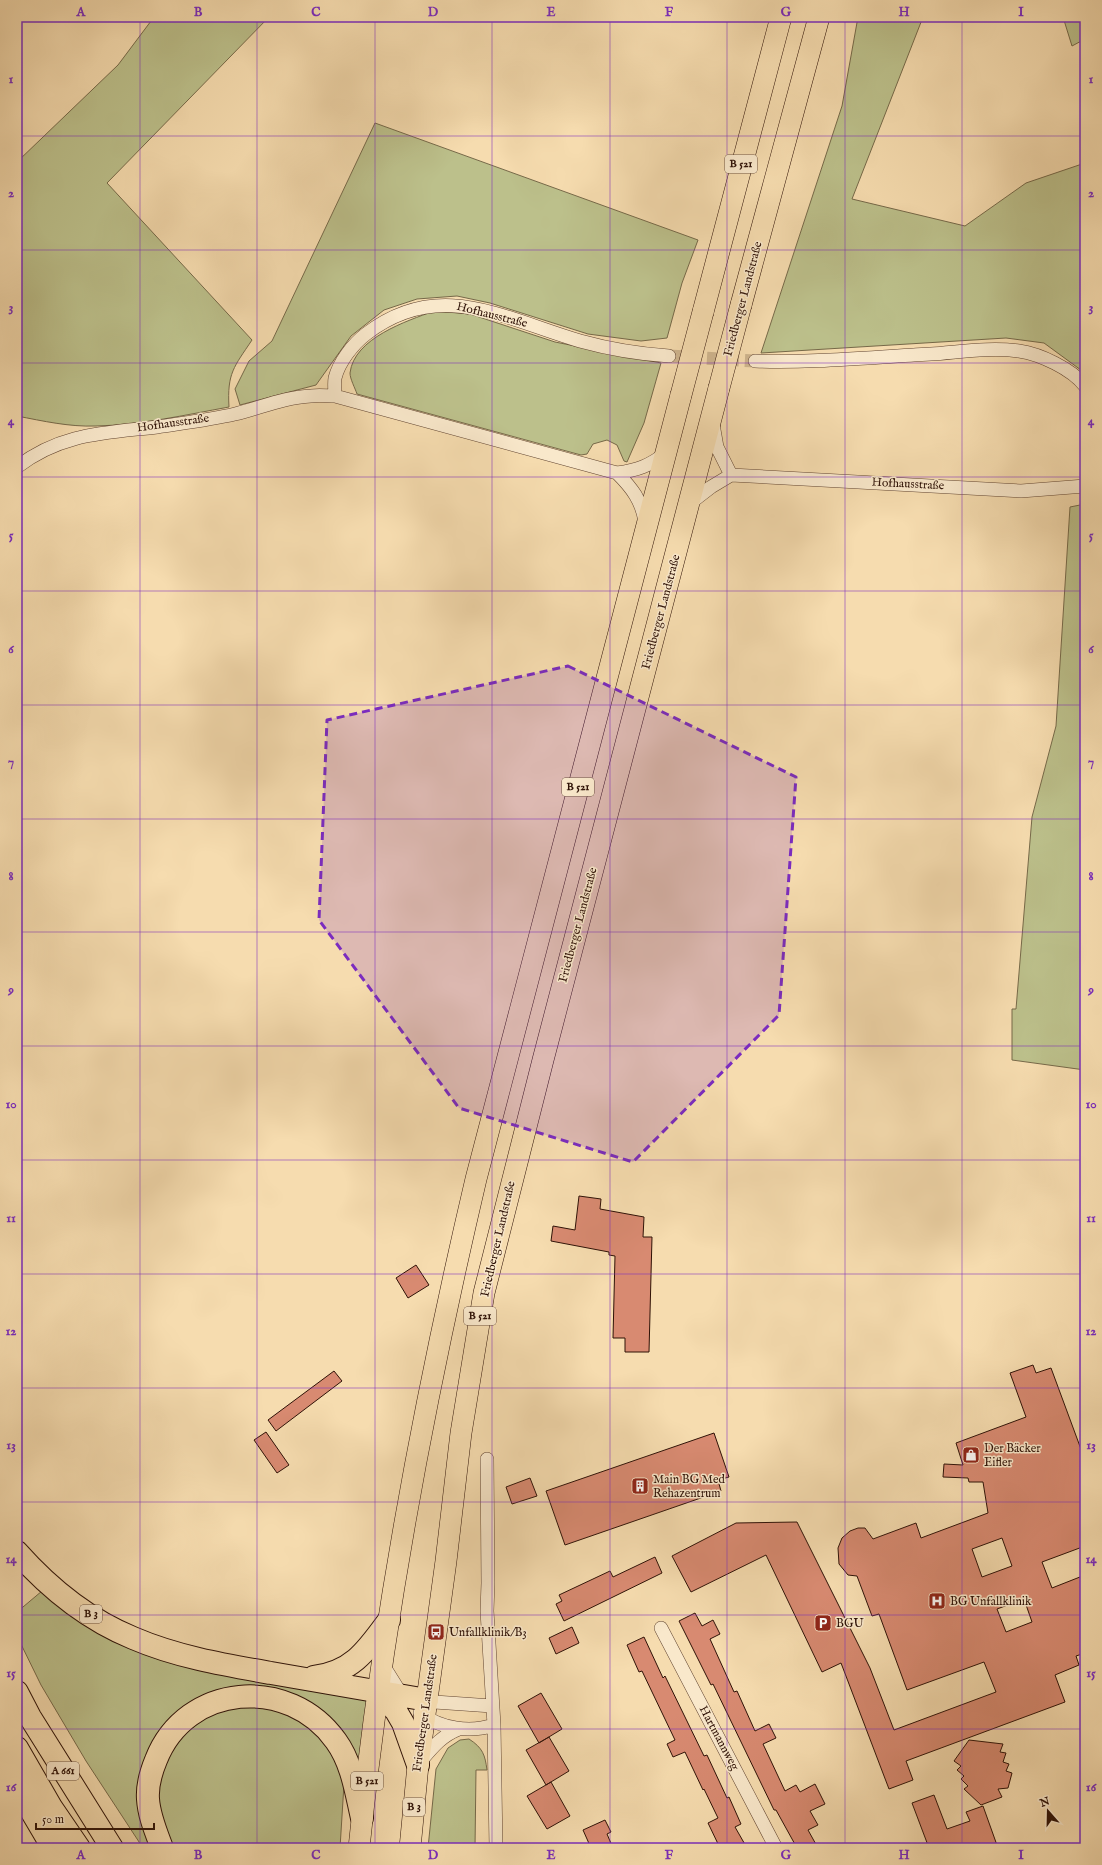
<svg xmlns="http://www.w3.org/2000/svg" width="1102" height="1865" font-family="'IM FELL English',serif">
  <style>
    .green { fill: #bcc08b; stroke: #766949 }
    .building { fill: #d88a71; stroke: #2f1207; fill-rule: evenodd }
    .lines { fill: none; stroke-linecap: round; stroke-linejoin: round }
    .street-tunnel { stroke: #ceb48d; stroke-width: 13; stroke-dasharray: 13 6; stroke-linecap: butt }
    .street-casing { stroke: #614431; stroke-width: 14 }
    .primary-casing { stroke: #2f1207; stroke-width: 22 }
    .highway-casing { stroke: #2f1207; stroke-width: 24 }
    .street { stroke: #f9e8cb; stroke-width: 13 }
    .primary { stroke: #f6dcaf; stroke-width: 21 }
    .highway { stroke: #f6dcaf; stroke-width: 22 }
    .primary-bridge-casing { stroke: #2f1207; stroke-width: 22; stroke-linecap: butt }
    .primary-bridge { stroke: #f6dcaf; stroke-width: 21 }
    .marked { fill: #7b2cbf; fill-opacity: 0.2; stroke: #7b2cbf; stroke-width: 3; stroke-dasharray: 8 5; stroke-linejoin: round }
    .grid { fill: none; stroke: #7b2cbf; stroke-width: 1; stroke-opacity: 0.55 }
    .labels { text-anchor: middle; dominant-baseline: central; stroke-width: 3; stroke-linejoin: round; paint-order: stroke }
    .shield { fill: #f9e8cb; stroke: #6c5242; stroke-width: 1 }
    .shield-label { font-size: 11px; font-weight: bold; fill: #2f1207 }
    .street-label { font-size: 12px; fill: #2f1207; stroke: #f9e8cb }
    .poi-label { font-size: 12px; fill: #2f1207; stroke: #f9e8cb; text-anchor: start }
    .neatline { fill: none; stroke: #7b2cbf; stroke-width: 1.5 }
    .grid-label { font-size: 13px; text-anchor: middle; font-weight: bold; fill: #7b2cbf }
  </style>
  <rect width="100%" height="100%" fill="#f6dcaf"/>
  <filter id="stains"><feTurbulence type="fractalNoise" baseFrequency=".005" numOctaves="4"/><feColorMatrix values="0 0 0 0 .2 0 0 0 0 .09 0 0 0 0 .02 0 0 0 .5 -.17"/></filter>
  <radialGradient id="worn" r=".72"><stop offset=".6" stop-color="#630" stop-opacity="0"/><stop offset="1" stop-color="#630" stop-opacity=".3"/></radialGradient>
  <path class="green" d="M 154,17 L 269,17 L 107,183 L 252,340 C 234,367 227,373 229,407 C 185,415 141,425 96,426 C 69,427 43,421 17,416 L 17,162 L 118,65 Z
    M 858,17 L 923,17 L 852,199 L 965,226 L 1026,183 L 1085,163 L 1085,373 L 1044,343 L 1006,338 L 761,353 L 842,106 Z
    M 1063,17 L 1085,17 L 1085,39 L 1072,46 Z
    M 375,123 L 698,240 L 682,283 L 667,338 L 641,341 L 588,334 L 490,303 L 457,296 L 417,299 L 384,310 L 351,336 L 316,385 L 240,405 L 235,389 L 249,361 L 272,341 Z
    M 434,311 L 470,314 L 555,342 L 661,363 L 644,423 L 627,462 L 624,461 L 617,445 L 607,440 L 593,444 L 587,454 L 581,455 L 357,394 C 355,388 350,379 350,373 C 354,338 407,321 434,311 Z
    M 1085,504 L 1085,1070 L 1012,1060 L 1012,1009 L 1016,1009 L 1032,817 L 1056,726 L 1070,507 Z
    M 42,1591 L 84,1622 L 367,1699 L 357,1782 L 345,1746 L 270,1690 L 159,1736 L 155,1848 L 143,1848 L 86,1761 L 41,1685 L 17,1636 L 17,1612 Z
    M 229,1704 L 280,1705 L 327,1739 L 344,1784 L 340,1848 L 169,1848 L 155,1802 L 159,1772 L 170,1745 L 195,1720 Z
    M 469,1739 C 483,1748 485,1755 487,1770 L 476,1770 L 475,1848 L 428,1848 L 436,1769 L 448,1748 L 460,1740 Z"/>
  <path class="building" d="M 579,1196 L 601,1199 L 600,1209 L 644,1217 L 643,1237 L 652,1237 L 649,1352 L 625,1352 L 625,1338 L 613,1338 L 615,1256 L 609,1255 L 609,1252 L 551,1241 L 553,1226 L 575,1230 Z
    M 416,1265 L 429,1285 L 408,1298 L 396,1278 Z
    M 1033,1365 L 1036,1373 L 1051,1368 L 1085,1460 L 1085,1546 L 1042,1562 L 1052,1588 L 1085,1575 L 1085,1653 L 1076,1656 L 1079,1665 L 1055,1675 L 1065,1702 L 906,1761 L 913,1780 L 889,1789 L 841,1663 L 822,1672 L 766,1555 L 691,1592 L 672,1556 L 736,1523 L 797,1522 L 870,1668 L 894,1730 L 996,1692 L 984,1662 L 907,1690 L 879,1614 L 872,1616 L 857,1576 L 848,1575 L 839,1564 L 838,1548 L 842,1538 L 850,1531 L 858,1528 L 865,1528 L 873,1539 L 916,1523 L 921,1538 L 988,1513 L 983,1482 L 969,1482 L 968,1478 L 943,1477 L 944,1464 L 963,1465 L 956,1443 L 1026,1417 L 1010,1373 ZM 1002,1538 L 1012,1566 L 982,1577 L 972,1549 ZM 1024,1599 L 1032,1622 L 1006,1632 L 997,1609 Z
    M 334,1371 L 342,1381 L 276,1431 L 268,1420 Z
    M 266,1432 L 289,1465 L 277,1473 L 254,1440 Z
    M 714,1433 L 729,1477 L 718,1480 L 721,1491 L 565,1545 L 546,1491 Z
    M 530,1478 L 537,1496 L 512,1504 L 506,1487 Z
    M 655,1557 L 662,1573 L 564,1621 L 556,1604 L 562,1601 L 559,1595 L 610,1571 L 613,1577 Z
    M 695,1613 L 702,1626 L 713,1620 L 720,1634 L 710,1639 L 734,1692 L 737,1691 L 755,1731 L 769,1724 L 776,1738 L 763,1744 L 785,1791 L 796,1785 L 800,1792 L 815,1784 L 825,1804 L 810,1811 L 818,1825 L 808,1830 L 818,1848 L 797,1848 L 776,1810 L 774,1810 L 713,1684 L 711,1685 L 679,1621 Z
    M 572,1627 L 579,1643 L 556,1654 L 549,1638 Z
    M 644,1637 L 663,1678 L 665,1676 L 704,1756 L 707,1755 L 727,1798 L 729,1797 L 741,1824 L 735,1827 L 747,1848 L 720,1848 L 708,1823 L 718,1818 L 704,1789 L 703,1790 L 685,1752 L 673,1757 L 667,1744 L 675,1740 L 642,1671 L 639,1672 L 627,1645 Z
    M 541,1693 L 562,1729 L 539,1743 L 518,1706 Z
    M 549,1737 L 569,1771 L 546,1785 L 526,1750 Z
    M 969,1740 L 1003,1744 L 1000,1752 L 1006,1753 L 1003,1762 L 1009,1764 L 1006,1771 L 1012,1773 L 1008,1788 L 998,1789 L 1002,1797 L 981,1805 L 964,1789 L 968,1786 L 961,1779 L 964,1776 L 957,1770 L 961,1766 L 954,1761 Z
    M 551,1782 L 570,1816 L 547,1829 L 527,1796 Z
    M 934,1795 L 947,1829 L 970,1821 L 966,1812 L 983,1806 L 998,1848 L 929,1848 L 912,1803 Z
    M 605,1820 L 611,1832 L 607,1834 L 613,1848 L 591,1848 L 583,1830 Z"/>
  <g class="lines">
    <path class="street-tunnel" d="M 669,356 L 755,361"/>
    <g class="street-casing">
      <path id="street" d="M 755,361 C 813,363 872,357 931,354 C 960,352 990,347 1019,351 C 1040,354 1072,369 1085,386
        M 335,396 C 335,391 334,384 335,378 C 339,362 353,344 366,334 C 439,278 502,318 580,341 C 609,349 639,354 669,356
        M 713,424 L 717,447 L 731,475
        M 17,467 C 61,433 105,433 157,427 C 183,423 209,420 235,414 C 260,408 285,397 311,396 C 319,395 327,396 335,396 L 617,473 C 638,470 649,466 666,453
        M 617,473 C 632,488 642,501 645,522
        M 689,504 L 711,487 L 731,475 L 1021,491 L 1085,486
        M 487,1459 L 488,1583 L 487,1611 L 494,1725 L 496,1848
        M 661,1628 L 776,1848
        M 383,1665 L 403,1697
        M 420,1701 L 492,1706
        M 420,1713 C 441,1729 470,1733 494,1725
        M 420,1762 C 432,1748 441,1736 459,1729"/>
    </g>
    <g class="primary-casing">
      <path id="primary" d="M 741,305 L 819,17
        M 703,312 L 781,17
        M 359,1848 C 382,1623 424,1400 476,1179 L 681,395
        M 410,1848 L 418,1765 L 446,1561 L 461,1433 L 484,1293 L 543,1060 L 719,388"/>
    </g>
    <g class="highway-casing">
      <path id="highway" d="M 17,1552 C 49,1588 89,1620 133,1638 C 177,1657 225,1665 271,1673 C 323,1682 375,1691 427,1700
        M 314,1677 C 353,1672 367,1650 389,1620
        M 17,1692 L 30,1717 L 112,1848
        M 378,1692 L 396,1711 L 403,1723 L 418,1765
        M 17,1748 L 51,1807 L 79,1848
        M 17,1787 L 53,1848
        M 162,1848 C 156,1832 149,1816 148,1799 C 147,1785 151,1772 156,1760 C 186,1683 289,1675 336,1741 C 352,1763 356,1792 362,1818"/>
    </g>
    <use href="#street" class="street"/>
    <use href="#primary" class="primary"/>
    <use href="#highway" class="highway"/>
    <g class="primary-bridge-casing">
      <path id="primary-bridge" d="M 719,388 L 741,305
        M 681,395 L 703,312"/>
    </g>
    <use href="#primary-bridge" class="primary-bridge"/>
  </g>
  <path class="marked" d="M 568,666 L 796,777 L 779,1015 L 633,1162 L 459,1108 L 319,920 L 327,720 Z"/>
  <path class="grid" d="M 140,17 L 140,1848M 257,17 L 257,1848M 375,17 L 375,1848M 492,17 L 492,1848M 610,17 L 610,1848M 727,17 L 727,1848M 845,17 L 845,1848M 962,17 L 962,1848M 17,136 L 1085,136M 17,250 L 1085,250M 17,363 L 1085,363M 17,477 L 1085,477M 17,591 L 1085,591M 17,705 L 1085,705M 17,819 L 1085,819M 17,932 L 1085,932M 17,1046 L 1085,1046M 17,1160 L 1085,1160M 17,1274 L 1085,1274M 17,1388 L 1085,1388M 17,1502 L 1085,1502M 17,1615 L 1085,1615M 17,1729 L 1085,1729"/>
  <defs>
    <g id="shop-square" transform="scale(0.9)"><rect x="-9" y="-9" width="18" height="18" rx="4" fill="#8f2418" stroke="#f9e8cb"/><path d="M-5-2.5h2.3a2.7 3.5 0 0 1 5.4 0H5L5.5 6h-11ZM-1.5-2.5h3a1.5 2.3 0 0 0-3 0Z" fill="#fff"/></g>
    <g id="building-square" transform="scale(0.9)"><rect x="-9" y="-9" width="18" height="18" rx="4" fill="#8f2418" stroke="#f9e8cb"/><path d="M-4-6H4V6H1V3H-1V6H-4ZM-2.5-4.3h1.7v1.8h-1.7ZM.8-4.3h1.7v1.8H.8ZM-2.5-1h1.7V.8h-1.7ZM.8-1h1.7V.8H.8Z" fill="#fff"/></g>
    <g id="hospital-square" transform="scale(0.9)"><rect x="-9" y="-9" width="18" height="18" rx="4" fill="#8f2418" stroke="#f9e8cb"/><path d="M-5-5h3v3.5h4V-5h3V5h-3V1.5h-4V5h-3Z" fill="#fff"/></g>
    <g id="parking-square" transform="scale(0.9)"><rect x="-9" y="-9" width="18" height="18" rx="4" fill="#8f2418" stroke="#f9e8cb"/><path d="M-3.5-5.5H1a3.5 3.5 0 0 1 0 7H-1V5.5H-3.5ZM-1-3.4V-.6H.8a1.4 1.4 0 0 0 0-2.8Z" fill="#fff"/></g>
    <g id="bus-square" transform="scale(0.9)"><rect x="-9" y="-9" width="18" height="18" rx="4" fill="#8f2418" stroke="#f9e8cb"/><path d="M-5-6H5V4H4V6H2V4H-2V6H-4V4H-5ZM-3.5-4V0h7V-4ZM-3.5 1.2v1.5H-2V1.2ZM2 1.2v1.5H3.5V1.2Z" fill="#fff"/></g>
  </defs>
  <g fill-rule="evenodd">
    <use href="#shop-square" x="971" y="1455"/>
    <use href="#building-square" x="640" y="1486"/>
    <use href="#hospital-square" x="937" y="1601"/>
    <use href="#parking-square" x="823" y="1623"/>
    <use href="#bus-square" x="436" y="1632"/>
  </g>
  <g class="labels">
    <g class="shield">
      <rect x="725" y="155" width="32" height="18" rx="3"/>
      <rect x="562" y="778" width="32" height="18" rx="3"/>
      <rect x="464" y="1307" width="32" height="18" rx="3"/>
      <rect x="80" y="1605" width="22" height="18" rx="3"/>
      <rect x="47" y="1762" width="32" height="18" rx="3"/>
      <rect x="351" y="1772" width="32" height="18" rx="3"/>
      <rect x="403" y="1798" width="22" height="18" rx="3"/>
    </g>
    <g class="shield-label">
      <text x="741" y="164">B 521</text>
      <text x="578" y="787">B 521</text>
      <text x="480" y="1316">B 521</text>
      <text x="91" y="1614">B 3</text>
      <text x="63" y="1771">A 661</text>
      <text x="367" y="1781">B 521</text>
      <text x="414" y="1807">B 3</text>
    </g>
    <g class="street-label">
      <text transform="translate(743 299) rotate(-75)">Friedberger Landstraße</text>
      <text transform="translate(492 315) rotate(14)">Hofhausstraße</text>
      <text transform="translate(173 423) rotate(-8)">Hofhausstraße</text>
      <text transform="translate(908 484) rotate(3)">Hofhausstraße</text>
      <text transform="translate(661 612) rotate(-75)">Friedberger Landstraße</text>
      <text transform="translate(578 925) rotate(-75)">Friedberger Landstraße</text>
      <text transform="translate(498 1239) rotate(-77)">Friedberger Landstraße</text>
      <text transform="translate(425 1713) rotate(-82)">Friedberger Landstraße</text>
      <text transform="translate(719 1738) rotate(62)">Hartmannweg</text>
    </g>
    <g class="poi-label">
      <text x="984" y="1448">Der Bäcker<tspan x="984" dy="14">Eifler</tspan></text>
      <text x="653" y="1479">Main BG Med<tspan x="653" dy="14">Rehazentrum</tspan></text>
      <text x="950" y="1601">BG Unfallklinik</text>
      <text x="836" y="1623">BGU</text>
      <text x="449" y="1632">Unfallklinik/B3</text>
    </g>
  </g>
  <rect width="1102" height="1865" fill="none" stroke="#f6dcaf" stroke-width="44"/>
  <g transform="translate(1048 1811) rotate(340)" stroke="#f9e8cb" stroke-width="3" paint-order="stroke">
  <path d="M0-3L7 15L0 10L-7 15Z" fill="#2f1207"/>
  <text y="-6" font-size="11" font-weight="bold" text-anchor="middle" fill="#2f1207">N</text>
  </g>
  <path d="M36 1823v6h118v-6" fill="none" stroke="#2f1207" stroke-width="2"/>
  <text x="42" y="1823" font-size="12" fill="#2f1207" stroke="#f9e8cb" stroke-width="3" paint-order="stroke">50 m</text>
  <rect x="22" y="22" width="1058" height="1821" class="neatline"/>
  <g class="grid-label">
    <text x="81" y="16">A</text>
    <text x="198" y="16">B</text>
    <text x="316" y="16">C</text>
    <text x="433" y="16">D</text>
    <text x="551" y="16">E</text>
    <text x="669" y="16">F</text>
    <text x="786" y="16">G</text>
    <text x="904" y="16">H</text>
    <text x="1021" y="16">I</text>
    <text x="11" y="83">1</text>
    <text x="1091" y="83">1</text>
    <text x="11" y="197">2</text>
    <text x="1091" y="197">2</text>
    <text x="11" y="311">3</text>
    <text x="1091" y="311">3</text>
    <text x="11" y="425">4</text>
    <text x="1091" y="425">4</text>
    <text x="11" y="539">5</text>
    <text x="1091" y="539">5</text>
    <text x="11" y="653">6</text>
    <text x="1091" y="653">6</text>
    <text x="11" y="766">7</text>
    <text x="1091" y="766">7</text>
    <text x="11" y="880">8</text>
    <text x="1091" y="880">8</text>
    <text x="11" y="994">9</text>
    <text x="1091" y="994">9</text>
    <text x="11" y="1108">10</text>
    <text x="1091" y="1108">10</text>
    <text x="11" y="1222">11</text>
    <text x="1091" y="1222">11</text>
    <text x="11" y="1335">12</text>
    <text x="1091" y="1335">12</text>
    <text x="11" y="1449">13</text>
    <text x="1091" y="1449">13</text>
    <text x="11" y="1563">14</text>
    <text x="1091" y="1563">14</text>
    <text x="11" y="1677">15</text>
    <text x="1091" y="1677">15</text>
    <text x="11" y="1791">16</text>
    <text x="1091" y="1791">16</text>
    <text x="81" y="1859">A</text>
    <text x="198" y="1859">B</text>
    <text x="316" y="1859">C</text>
    <text x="433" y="1859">D</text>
    <text x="551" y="1859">E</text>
    <text x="669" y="1859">F</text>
    <text x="786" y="1859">G</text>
    <text x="904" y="1859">H</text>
    <text x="1021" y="1859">I</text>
  </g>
  <rect width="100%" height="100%" filter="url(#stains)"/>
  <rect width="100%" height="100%" fill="url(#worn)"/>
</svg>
